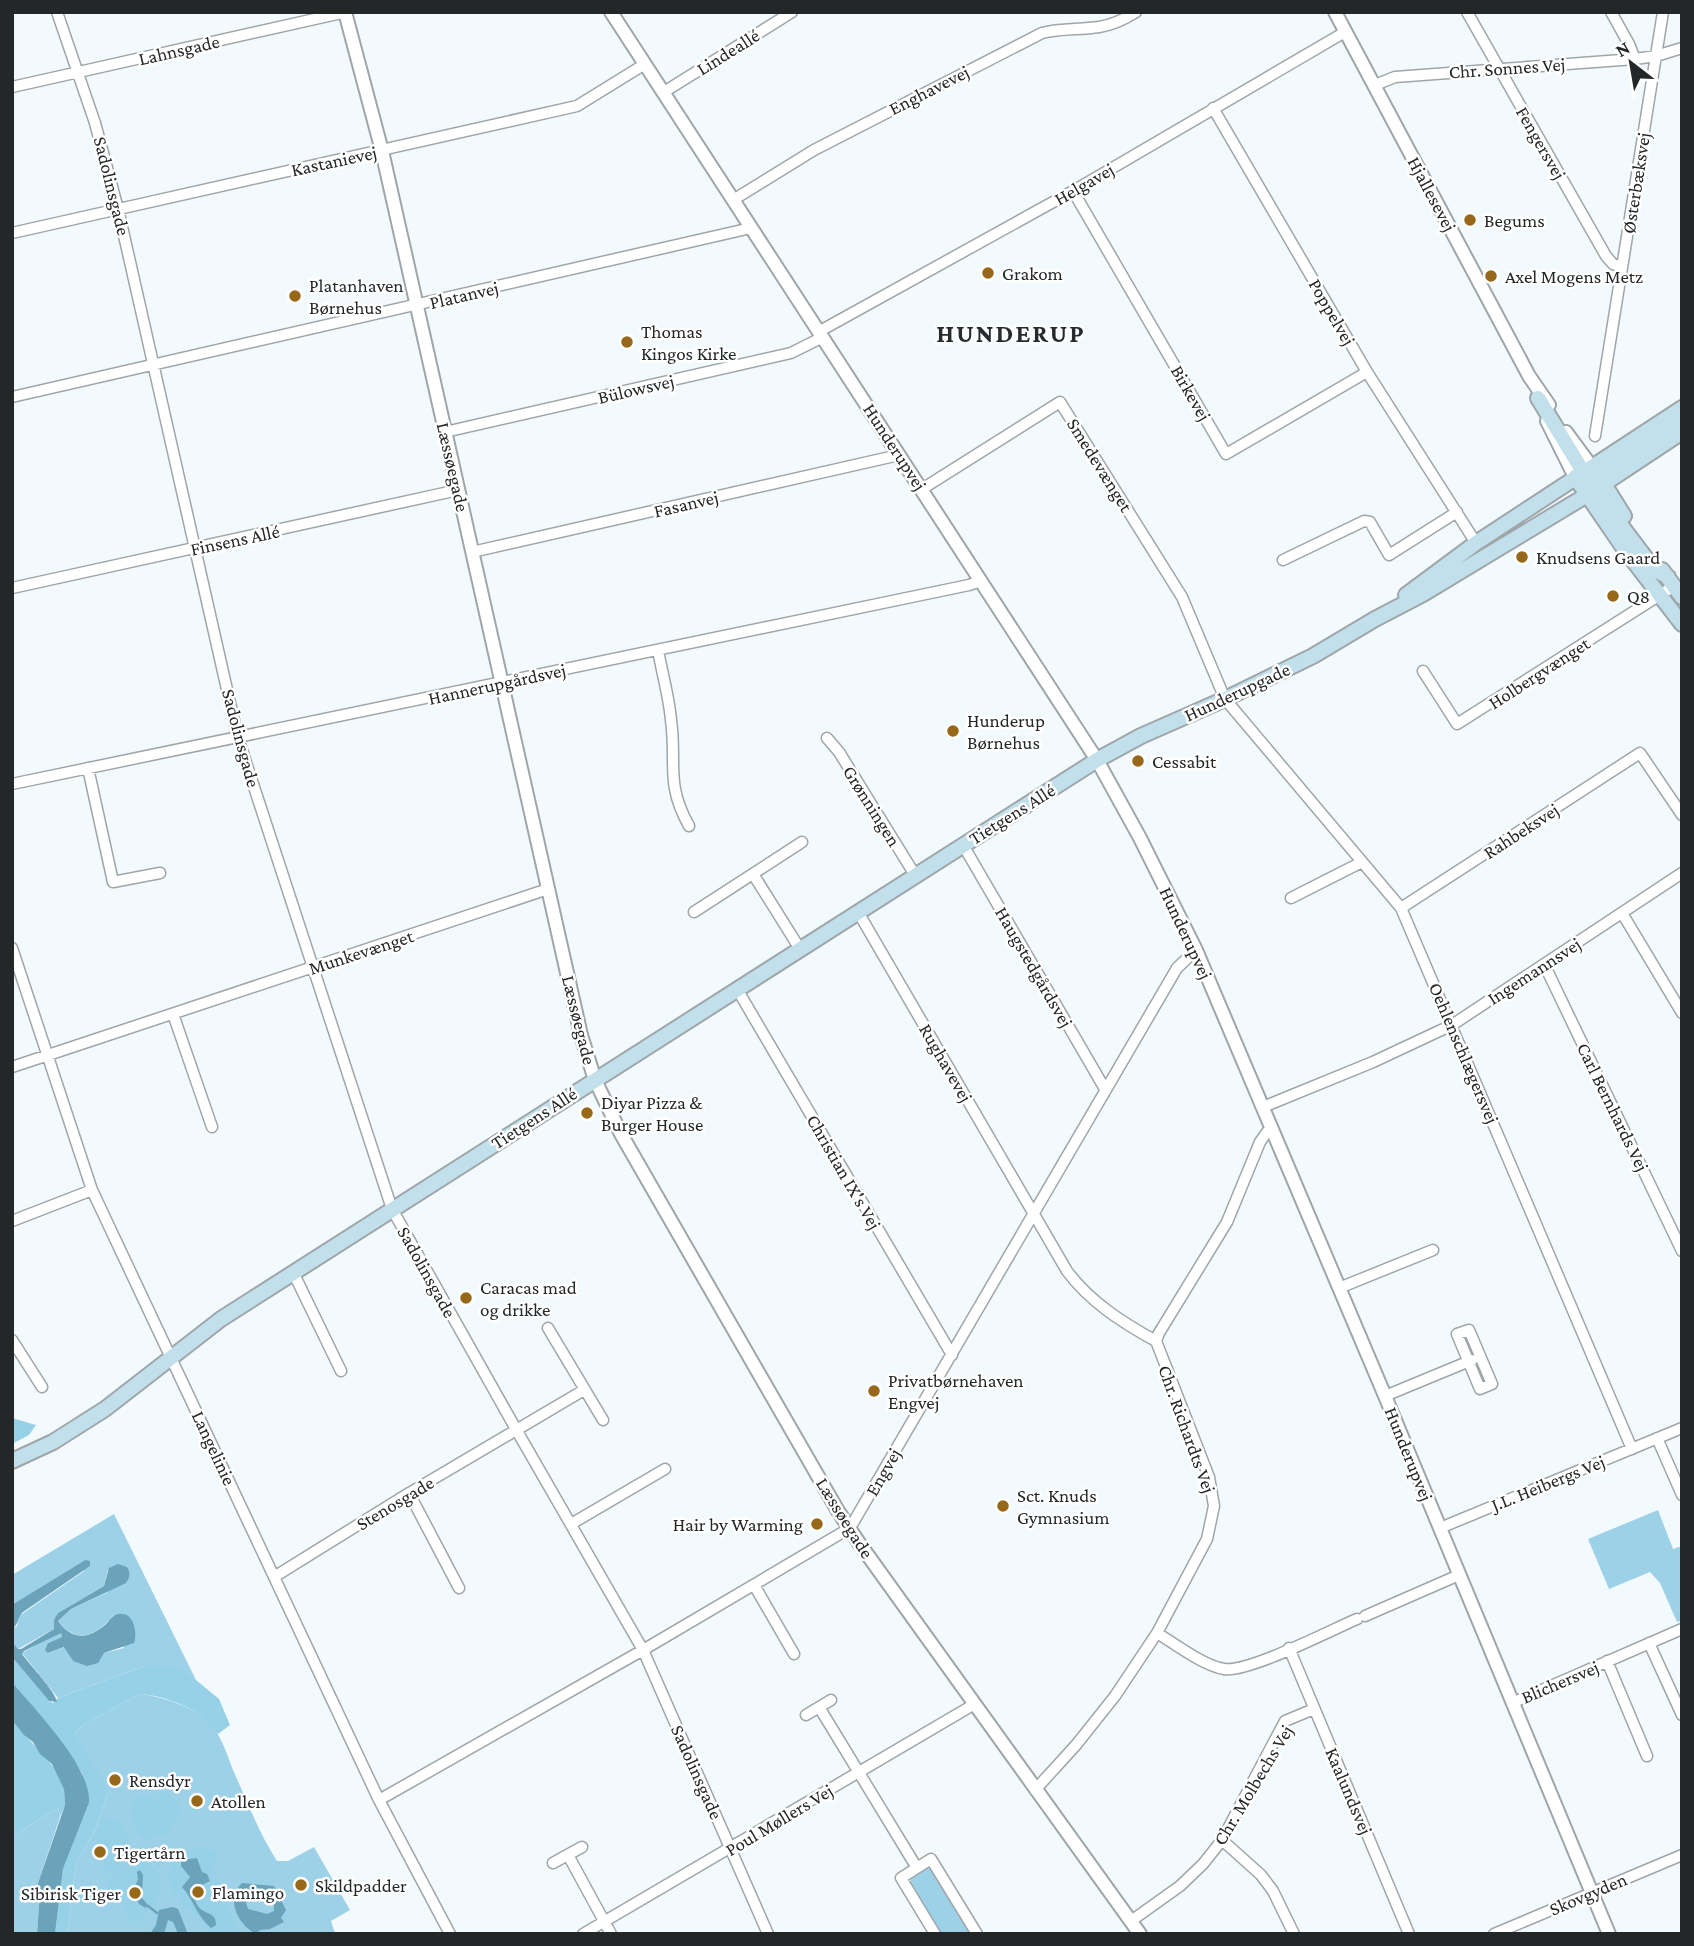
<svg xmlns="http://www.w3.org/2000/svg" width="1694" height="1946" font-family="'Crimson Pro',serif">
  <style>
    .green { fill: #9cd1e7 }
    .forest { fill: #97d1e8 }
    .water { fill: #6ba3ba; fill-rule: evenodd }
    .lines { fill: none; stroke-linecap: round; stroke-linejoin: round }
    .stream { stroke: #6ba3ba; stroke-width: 2.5 }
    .minor-casing { stroke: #9fa6a9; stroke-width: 13 }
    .tertiary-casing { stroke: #9fa6a9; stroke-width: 16 }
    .secondary-casing { stroke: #9fa6a9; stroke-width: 18 }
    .minor { stroke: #fff; stroke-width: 10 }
    .tertiary { stroke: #fff; stroke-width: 12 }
    .secondary { stroke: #c2e0eb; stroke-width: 14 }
    .poi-dot { fill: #976819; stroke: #fff; stroke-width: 2.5 }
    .labels { text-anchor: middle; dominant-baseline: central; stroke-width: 5; stroke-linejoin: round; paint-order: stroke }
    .street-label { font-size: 19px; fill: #242728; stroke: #fff }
    .poi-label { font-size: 19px; fill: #242728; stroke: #fff; text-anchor: start }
    .district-label { font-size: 26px; font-weight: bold; letter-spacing: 2px; fill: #262c2e; stroke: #fff }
  </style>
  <rect width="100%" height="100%" fill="#f3fafe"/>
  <path class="green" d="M 1658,1510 L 1673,1549 L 1682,1546 L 1682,1621 L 1677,1622 L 1660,1583 L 1650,1572 L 1609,1589 L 1588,1539 Z
    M 114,1514 L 196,1680 L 178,1666 L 145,1666 L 58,1698 L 22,1653 L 58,1633 L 61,1633 L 62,1637 L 48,1643 L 48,1653 L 65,1647 L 73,1661 L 124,1648 L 114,1615 C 96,1635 78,1646 58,1621 L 71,1609 L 106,1593 L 130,1573 L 108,1570 L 104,1586 L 58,1613 L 54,1629 L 18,1649 L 12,1642 L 12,1629 L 17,1626 L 19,1616 L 84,1571 L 85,1560 L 13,1605 L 12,1575 Z
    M 140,1694 C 157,1695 192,1707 205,1718 C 220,1731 226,1752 233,1770 C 247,1801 259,1833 277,1861 L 288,1861 L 314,1847 L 350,1910 L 331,1921 L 335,1934 L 67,1934 L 76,1863 L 95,1830 L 107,1795 L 75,1733 L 84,1724 Z
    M 58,1808 L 60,1817 L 37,1886 L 40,1892 L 37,1934 L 12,1934 L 12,1836 Z
    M 928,1868 L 932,1870 L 972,1934 L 941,1934 L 910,1883 L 911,1877 Z"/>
  <path class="forest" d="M 12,1418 L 36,1425 L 29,1435 L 12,1444 Z
    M 12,1657 L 49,1701 L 53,1703 L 58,1698 L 145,1666 L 179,1666 L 219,1699 L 230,1725 L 218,1734 C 213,1729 209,1722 203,1717 C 188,1705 159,1695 140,1694 L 84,1724 L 75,1733 L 103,1781 L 107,1795 L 95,1830 L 76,1863 L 67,1934 L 55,1934 L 63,1869 L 89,1803 L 82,1773 L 47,1724 L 12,1682 Z
    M 12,1720 L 58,1772 L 64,1788 L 65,1805 L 60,1817 L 58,1808 L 12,1836 Z
    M 164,1791 L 177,1802 L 181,1813 L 165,1835 L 159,1833 L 147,1840 C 129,1829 124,1808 143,1795 L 154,1800 Z
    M 104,1818 L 120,1821 L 123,1832 L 130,1839 L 125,1851 L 134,1855 L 132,1863 L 115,1874 L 106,1874 C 100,1865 101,1860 106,1851 L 98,1846 L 95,1838 Z
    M 199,1846 L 217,1852 L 211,1876 L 218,1879 L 216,1886 L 222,1888 L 226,1906 L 238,1934 L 212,1934 L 210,1929 L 208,1930 L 203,1917 L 195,1915 C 191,1907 184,1906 179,1899 C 159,1873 170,1855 199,1846 Z
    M 150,1848 L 165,1856 L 159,1869 L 148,1855 L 147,1850 Z
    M 146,1858 L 149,1867 L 160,1873 L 159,1896 L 137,1924 L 132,1924 C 128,1906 121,1900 106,1890 L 107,1882 Z"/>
  <path class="water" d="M 85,1560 L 90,1561 L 90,1566 L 23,1612 C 17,1617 19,1625 12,1629 L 12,1605 Z
    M 118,1564 L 127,1567 C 131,1573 130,1577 126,1583 L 71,1609 L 58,1621 C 72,1640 88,1640 106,1624 C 110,1620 112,1615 119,1614 C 133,1611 138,1632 134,1643 L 104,1653 L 98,1663 L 87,1666 L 73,1661 L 64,1647 L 48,1653 L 45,1650 L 48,1643 L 62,1637 L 61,1633 L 24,1651 L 22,1654 C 30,1665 56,1692 57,1702 L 49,1701 L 12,1657 L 12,1642 L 18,1649 L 21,1649 L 54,1629 L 54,1620 L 58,1613 L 104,1586 L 109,1568 Z
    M 12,1682 C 35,1710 92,1767 89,1803 L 63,1869 L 55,1934 L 37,1934 L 40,1892 L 37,1886 L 65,1805 L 64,1789 L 52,1764 L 40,1754 L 33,1742 L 24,1735 L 12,1720 Z
    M 197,1858 L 202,1872 L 207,1874 L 210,1881 L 198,1887 L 193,1896 C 195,1901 198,1908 202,1910 C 210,1915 216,1914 216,1925 L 211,1928 C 198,1918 193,1899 182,1887 L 190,1877 L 181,1866 L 181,1860 Z
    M 140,1870 L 143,1875 L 142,1898 L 148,1905 L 146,1908 L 139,1904 L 132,1891 L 138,1880 L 137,1872 Z
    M 242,1883 L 274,1886 L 286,1910 L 281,1918 L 284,1922 L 270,1929 L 260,1930 L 256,1934 C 238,1925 225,1899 242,1883 ZM 267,1895 L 274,1905 L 274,1911 L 267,1914 L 248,1909 L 246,1903 L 248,1899 Z
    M 173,1907 L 178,1909 L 188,1934 L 178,1934 L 173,1922 L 168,1920 L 164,1934 L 150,1934 L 156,1925 L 159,1910 Z"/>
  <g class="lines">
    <path class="stream" d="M 148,1906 L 157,1913"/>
    <g class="minor-casing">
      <path id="minor" d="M 57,12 L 95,123 L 118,209 L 238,738 L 392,1209 L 517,1431 L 643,1650 L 768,1934
        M 1467,12 L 1606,256 L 1613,264 L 1622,267
        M 1611,12 L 1629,44 L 1635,59
        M 1375,85 L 1395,77 L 1635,59 L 1656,56 L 1682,48
        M 12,87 L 346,12
        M 664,92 L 792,12
        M 1213,108 L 1367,372 L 1476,543
        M 1073,191 L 1226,454 L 1367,372
        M 733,200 L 814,150 L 1042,33 C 1061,28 1080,30 1099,27 C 1112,25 1125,19 1136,12
        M 12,233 L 577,106 L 645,64
        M 820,331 L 1073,191 L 1345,32
        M 12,397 L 751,228
        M 445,432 L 791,353 L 823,337
        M 1595,436 L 1663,12
        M 922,489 L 1060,402 L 1182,597 L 1225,699 L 1401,908 L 1632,1449
        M 472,552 L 899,455
        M 1283,560 L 1364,521 L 1370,522 L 1389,555 L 1457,512
        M 12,588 L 458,490
        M 658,650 C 662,673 669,697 671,720 C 677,764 665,783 689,826
        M 1423,671 L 1457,724 L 1674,586
        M 827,738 L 839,752 L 915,875
        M 88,768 L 113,882 L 160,873
        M 12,784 L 969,585 L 981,581
        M 963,845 L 1105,1089
        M 753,874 L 800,949
        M 1291,898 L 1362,862
        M 1401,908 L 1640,753 L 1682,815
        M 694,912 L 802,842
        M 858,912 L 1067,1271 C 1090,1302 1123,1323 1156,1341
        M 1622,913 L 1682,1013
        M 12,948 L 92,1190 L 379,1800 L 450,1934
        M 1544,964 L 1682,1251
        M 737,989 L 952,1355
        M 173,1014 L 212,1127
        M 12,1067 L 548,889
        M 1263,1107 L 1373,1062 L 1452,1025 L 1682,873
        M 12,1221 L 92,1190
        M 293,1272 L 341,1371
        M 1339,1288 L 1433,1250
        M 548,1328 L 603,1420
        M 1469,1330 L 1492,1384 L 1480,1389 L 1457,1334 Z
        M 12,1340 L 42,1387
        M 1385,1396 L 1472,1360
        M 1657,1438 L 1682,1495
        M 409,1493 L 459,1588
        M 571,1524 L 665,1469
        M 1440,1528 L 1682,1428
        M 274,1577 L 406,1495 L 584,1390
        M 754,1585 L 794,1654
        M 1365,1616 L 1459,1575
        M 1157,1633 C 1175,1644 1204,1666 1224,1669 C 1248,1673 1331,1630 1357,1619
        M 1649,1643 L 1682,1715
        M 1289,1648 L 1409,1934
        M 1607,1661 L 1647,1756
        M 1512,1703 L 1682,1629
        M 819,1707 L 917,1868
        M 806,1715 L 831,1700
        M 1035,1790 L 1076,1745 L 1115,1696 L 1157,1633 L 1207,1539 L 1214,1506 L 1209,1477 L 1156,1341 L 1159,1333 L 1227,1222 L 1260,1142 L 1267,1132 L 1273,1130
        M 379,1800 L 643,1650 L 850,1528 L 1177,968 L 1196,950
        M 1222,1840 L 1261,1875 L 1273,1891 L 1294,1934
        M 568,1855 L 611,1934
        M 553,1863 L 582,1847
        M 1131,1921 L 1180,1886 L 1203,1864 L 1222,1840 L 1285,1721 L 1314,1709
        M 583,1934 L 973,1705
        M 935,1934 L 901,1878 L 931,1859 L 977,1934
        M 1494,1934 L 1682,1855"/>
    </g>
    <g class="tertiary-casing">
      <path id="tertiary" d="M 345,12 L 382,151 L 581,1035 L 595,1080 L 621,1134 L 838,1511 L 859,1543 L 1140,1934
        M 611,12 L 1097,760 L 1140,838 L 1196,950 L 1385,1396 L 1609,1934
        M 1335,12 L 1529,376 L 1549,405
        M 1547,421 L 1575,477
        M 1566,432 L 1597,474"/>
    </g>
    <g class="secondary-casing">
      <path id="secondary" d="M 1538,398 L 1587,478
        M 1575,477 L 1625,550 L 1682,624
        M 1604,484 L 1624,516
        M 1595,491 L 1654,569 L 1668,577
        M 1587,495 L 1588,486 L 1592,479 L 1682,419
        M 1662,570 L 1682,597
        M 1406,595 L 1476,543 L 1682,408
        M 12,1461 L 53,1442 L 105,1409 L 221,1319 L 1097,760 L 1141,736 L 1225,699 L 1313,656 L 1375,619 L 1423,594 L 1587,495 L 1682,432"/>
    </g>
    <use href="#minor" class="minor"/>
    <use href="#tertiary" class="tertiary"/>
    <use href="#secondary" class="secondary"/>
  </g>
  <g class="poi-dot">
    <circle cx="1470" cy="220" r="7"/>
    <circle cx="988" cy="273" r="7"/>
    <circle cx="1491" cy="276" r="7"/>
    <circle cx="295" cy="296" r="7"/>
    <circle cx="627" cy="342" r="7"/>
    <circle cx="1522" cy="557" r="7"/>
    <circle cx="1613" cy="596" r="7"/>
    <circle cx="953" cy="731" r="7"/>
    <circle cx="1138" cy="761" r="7"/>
    <circle cx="587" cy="1113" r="7"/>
    <circle cx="466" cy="1298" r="7"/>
    <circle cx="874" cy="1391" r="7"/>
    <circle cx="1003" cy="1506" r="7"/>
    <circle cx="817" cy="1524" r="7"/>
    <circle cx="115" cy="1780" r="7"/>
    <circle cx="197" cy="1801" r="7"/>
    <circle cx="100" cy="1852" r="7"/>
    <circle cx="301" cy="1885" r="7"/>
    <circle cx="198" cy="1892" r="7"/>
    <circle cx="135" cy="1893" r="7"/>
  </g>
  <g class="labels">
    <g class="street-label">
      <text transform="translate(179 50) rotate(-13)">Lahnsgade</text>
      <text transform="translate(728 52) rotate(-32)">Lindeallé</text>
      <text transform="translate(1507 68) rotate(-4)">Chr. Sonnes Vej</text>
      <text transform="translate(929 90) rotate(-27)">Enghavevej</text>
      <text transform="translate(1541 143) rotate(60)">Fengersvej</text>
      <text transform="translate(334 161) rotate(-12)">Kastanievej</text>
      <text transform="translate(1636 183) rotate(-81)">Østerbæksvej</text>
      <text transform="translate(1084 184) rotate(-30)">Helgavej</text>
      <text transform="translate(112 186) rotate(76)">Sadolinsgade</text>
      <text transform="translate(1432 194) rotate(62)">Hjallesevej</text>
      <text transform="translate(464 295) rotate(-13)">Platanvej</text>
      <text transform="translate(1332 312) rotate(60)">Poppelvej</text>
      <text transform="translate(636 389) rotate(-13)">Bülowsvej</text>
      <text transform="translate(1191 393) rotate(60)">Birkevej</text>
      <text transform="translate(895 447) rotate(57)">Hunderupvej</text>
      <text transform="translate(1100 465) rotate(58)">Smedevænget</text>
      <text transform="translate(453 467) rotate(77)">Læssøegade</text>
      <text transform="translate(686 504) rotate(-13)">Fasanvej</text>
      <text transform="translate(235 540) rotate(-12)">Finsens Allé</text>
      <text transform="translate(1539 673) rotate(-33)">Holbergvænget</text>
      <text transform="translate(497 684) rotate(-12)">Hannerupgårdsvej</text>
      <text transform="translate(1237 692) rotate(-25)">Hunderupgade</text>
      <text transform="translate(241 738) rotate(75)">Sadolinsgade</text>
      <text transform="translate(872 806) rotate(58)">Grønningen</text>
      <text transform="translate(1012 814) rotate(-32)">Tietgens Allé</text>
      <text transform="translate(1521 831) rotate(-33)">Rahbeksvej</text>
      <text transform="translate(1186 933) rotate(65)">Hunderupvej</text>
      <text transform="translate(361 952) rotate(-18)">Munkevænget</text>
      <text transform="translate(1034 967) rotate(60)">Haugstedgårdsvej</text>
      <text transform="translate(1534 971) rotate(-33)">Ingemannsvej</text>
      <text transform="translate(579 1020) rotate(76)">Læssøegade</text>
      <text transform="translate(1464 1053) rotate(67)">Oehlenschlægersvej</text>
      <text transform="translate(946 1063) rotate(60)">Rughavevej</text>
      <text transform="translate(1613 1107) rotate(64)">Carl Bernhards Vej</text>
      <text transform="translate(534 1118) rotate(-33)">Tietgens Allé</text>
      <text transform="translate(844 1172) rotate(60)">Christian IX's Vej</text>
      <text transform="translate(427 1272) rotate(61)">Sadolinsgade</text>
      <text transform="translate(1187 1429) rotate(70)">Chr. Richardts Vej</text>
      <text transform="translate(214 1448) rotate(65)">Langelinie</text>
      <text transform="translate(1409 1454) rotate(68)">Hunderupvej</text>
      <text transform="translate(883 1472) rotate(-60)">Engvej</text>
      <text transform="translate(1548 1483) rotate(-22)">J.L. Heibergs Vej</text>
      <text transform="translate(395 1503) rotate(-31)">Stenosgade</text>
      <text transform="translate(845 1518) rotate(58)">Læssøegade</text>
      <text transform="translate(1560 1682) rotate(-23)">Blichersvej</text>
      <text transform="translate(697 1772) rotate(66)">Sadolinsgade</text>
      <text transform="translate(1253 1785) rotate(-59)">Chr. Molbechs Vej</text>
      <text transform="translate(1349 1791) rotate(67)">Kaalundsvej</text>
      <text transform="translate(779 1820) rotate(-31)">Poul Møllers Vej</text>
      <text transform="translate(1588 1894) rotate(-23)">Skovgyden</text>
    </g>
    <g class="poi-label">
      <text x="1484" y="220">Begums</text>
      <text x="1002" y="273">Grakom</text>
      <text x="1505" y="276">Axel Mogens Metz</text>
      <text x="309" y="285">Platanhaven<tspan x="309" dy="22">Børnehus</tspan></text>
      <text x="641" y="331">Thomas<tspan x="641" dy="22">Kingos Kirke</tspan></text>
      <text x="1536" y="557">Knudsens Gaard</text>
      <text x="1627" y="596">Q8</text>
      <text x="967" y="720">Hunderup<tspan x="967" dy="22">Børnehus</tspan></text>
      <text x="1152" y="761">Cessabit</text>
      <text x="601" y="1102">Diyar Pizza &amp;<tspan x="601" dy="22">Burger House</tspan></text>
      <text x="480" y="1287">Caracas mad<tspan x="480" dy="22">og drikke</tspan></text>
      <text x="888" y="1380">Privatbørnehaven<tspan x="888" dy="22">Engvej</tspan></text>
      <text x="1017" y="1495">Sct. Knuds<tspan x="1017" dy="22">Gymnasium</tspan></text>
      <text x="803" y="1524" text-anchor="end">Hair by Warming</text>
      <text x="129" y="1780">Rensdyr</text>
      <text x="211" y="1801">Atollen</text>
      <text x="114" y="1852">Tigertårn</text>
      <text x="315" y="1885">Skildpadder</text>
      <text x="212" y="1892">Flamingo</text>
      <text x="121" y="1893" text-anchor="end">Sibirisk Tiger</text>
    </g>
    <g class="district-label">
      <text x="1011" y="333">HUNDERUP</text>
    </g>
  </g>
  <rect width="1694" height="1946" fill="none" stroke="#242728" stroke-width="28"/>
  <g transform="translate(1631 63) rotate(329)" stroke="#ffffff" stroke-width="5" paint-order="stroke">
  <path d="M0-5L12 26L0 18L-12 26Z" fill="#242728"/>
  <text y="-10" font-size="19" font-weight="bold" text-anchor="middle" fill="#242728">N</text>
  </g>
</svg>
